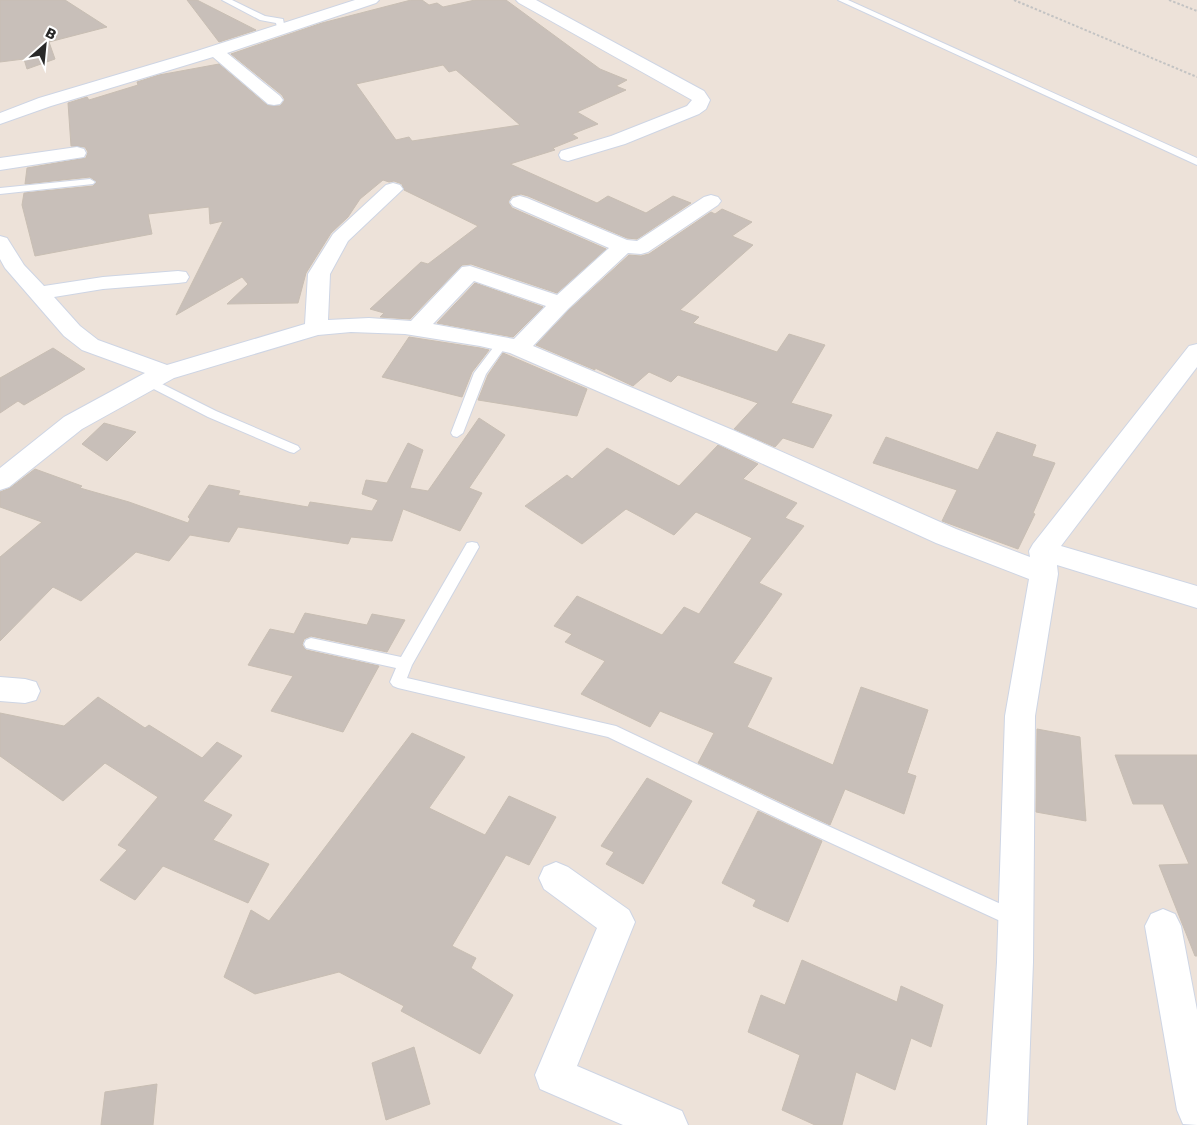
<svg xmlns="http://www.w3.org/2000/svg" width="1197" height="1125" font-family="Rubik,sans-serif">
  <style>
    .building { fill: #c8bfb9; stroke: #c8beb3; fill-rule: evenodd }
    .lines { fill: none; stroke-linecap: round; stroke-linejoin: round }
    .lane-casing { stroke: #ced5e4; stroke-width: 2 }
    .street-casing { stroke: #ced5e4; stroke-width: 2 }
    .path { stroke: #c3c3c3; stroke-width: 2; stroke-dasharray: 2.5 2; stroke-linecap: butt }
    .lane { fill: #fff; fill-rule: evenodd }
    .street { fill: #fff; fill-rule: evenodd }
  </style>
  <rect width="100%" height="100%" fill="#ede2d9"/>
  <path class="building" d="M 0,0 L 65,0 L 107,27 L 49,42 L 55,59 L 27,69 L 24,59 L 0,62 Z
    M 187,0 L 197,0 L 256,30 L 219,42 Z
    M 411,0 L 422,0 L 429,5 L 437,3 L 443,7 L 475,0 L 506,0 L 600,69 L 627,80 L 616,86 L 626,90 L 577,112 L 598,124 L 572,134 L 578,138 L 553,148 L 555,150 L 510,164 L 597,203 L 608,196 L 646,213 L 673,196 L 691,203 L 637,239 L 627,238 L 528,196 L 521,194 L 512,196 L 508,202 L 512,208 L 606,249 L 557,293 L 471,264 L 462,265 L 410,319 L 380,317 L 384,313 L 370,309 L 421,262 L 428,264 L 478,226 L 404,190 L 402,184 L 394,181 L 389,182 L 383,180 L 360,199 L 348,217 L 331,233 L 306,273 L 298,303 L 227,304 L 248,284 L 242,277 L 176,315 L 223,221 L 210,224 L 209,207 L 148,214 L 152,234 L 35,256 L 22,205 L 24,193 L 93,186 L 97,182 L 90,177 L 25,184 L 27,168 L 86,158 L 88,152 L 85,147 L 71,146 L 68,103 L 87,97 L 89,100 L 138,85 L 137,82 L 159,75 L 219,64 L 267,105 L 280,106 L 285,100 L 282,95 L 231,54 L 322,23 ZM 443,65 L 449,72 L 456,70 L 520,125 L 412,141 L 409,137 L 396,140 L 356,84 Z
    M 722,209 L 752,222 L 732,236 L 753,245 L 680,310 L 699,317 L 693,323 L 777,352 L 789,334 L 825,345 L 791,403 L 832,415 L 813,448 L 783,438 L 775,447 L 734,429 L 758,403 L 678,375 L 671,382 L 649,372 L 633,386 L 595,368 L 595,370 L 536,345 L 569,310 L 629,255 L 641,256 L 649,254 L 711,212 L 715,214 Z
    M 475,283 L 543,307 L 513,337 L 437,323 Z
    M 409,337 L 480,348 L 489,350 L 472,372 L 462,397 L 382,377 Z
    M 53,348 L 85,369 L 24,405 L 18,401 L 0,413 L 0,378 Z
    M 503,353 L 587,389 L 577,416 L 478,400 L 488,375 Z
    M 479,418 L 505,435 L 469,488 L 482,493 L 460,531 L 403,509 L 392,541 L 351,537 L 348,544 L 238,527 L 229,542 L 190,535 L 169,561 L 136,552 L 81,601 L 53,587 L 0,641 L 0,557 L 42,522 L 0,507 L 0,492 L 10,488 L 35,469 L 82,486 L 80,488 L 129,502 L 188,523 L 190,519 L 188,517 L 209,485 L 240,491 L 238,495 L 308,507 L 310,502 L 372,511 L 378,500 L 362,494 L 366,480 L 387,483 L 408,443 L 423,450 L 410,488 L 428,491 Z
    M 104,423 L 136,432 L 107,461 L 82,444 Z
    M 997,432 L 1036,445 L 1032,456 L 1055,463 L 1033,513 L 1035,514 L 1018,549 L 942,521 L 957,490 L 873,463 L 886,437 L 978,470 Z
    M 718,445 L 758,464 L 743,479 L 797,503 L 785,518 L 804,526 L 759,583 L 782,594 L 733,663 L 772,678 L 747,727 L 833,765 L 861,687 L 928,710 L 907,773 L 916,776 L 904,814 L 845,789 L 830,825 L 698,763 L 714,733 L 660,711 L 650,727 L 581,694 L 605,661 L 565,642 L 572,634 L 554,626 L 577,596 L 662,635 L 684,607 L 699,614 L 752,538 L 696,512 L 674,535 L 626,509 L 582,544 L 525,506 L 567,475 L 572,479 L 607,448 L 679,486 Z
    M 305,613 L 367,625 L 372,614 L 405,620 L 387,652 L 311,636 L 304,639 L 302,645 L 306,650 L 379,666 L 343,732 L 271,711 L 293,676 L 248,665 L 270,629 L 294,634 Z
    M 98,697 L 145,728 L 149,725 L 202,758 L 217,742 L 242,756 L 203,801 L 232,815 L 213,840 L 269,864 L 248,903 L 163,866 L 135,900 L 100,880 L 127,850 L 118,845 L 158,797 L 105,763 L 63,801 L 0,756 L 0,713 L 64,726 Z
    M 1037,729 L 1080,737 L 1086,821 L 1036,812 Z
    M 412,733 L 465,757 L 429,808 L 485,835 L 509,796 L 556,817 L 529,865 L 506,855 L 452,946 L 476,958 L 471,968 L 513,995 L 480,1054 L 401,1011 L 404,1006 L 339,972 L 255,994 L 224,977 L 251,910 L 269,921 Z
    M 1115,755 L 1197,755 L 1197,956 L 1195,956 L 1159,865 L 1189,864 L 1163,804 L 1133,804 Z
    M 647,778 L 692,801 L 643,884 L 606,864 L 614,852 L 601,846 Z
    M 758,811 L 822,841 L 788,922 L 753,906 L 756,900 L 722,883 Z
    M 802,960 L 897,1002 L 901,986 L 943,1005 L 931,1047 L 911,1038 L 895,1090 L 856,1072 L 842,1125 L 815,1125 L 782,1110 L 800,1055 L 748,1032 L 761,995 L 785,1005 Z
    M 414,1047 L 430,1104 L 386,1120 L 372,1063 Z
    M 157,1084 L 153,1125 L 101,1125 L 105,1092 Z"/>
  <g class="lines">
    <g class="lane-casing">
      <path id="lane" d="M 222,0 L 232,0 L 265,16 L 283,19 L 285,29 L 278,31 L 276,23 L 260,20 Z
        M 838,0 L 848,0 L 1197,158 L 1197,165 Z
        M 90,179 L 95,182 L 93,184 L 0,194 L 0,188 Z
        M 503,338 L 509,342 L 486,374 L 463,433 L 457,437 L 453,436 L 451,433 L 474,373 L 499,340 Z
        M 148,377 L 216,411 L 298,446 L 300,449 L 294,453 L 290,452 L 208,417 L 144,384 L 142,381 L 144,378 Z
        M 472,542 L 477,543 L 479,547 L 412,665 L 407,678 L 616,726 L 806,816 L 1021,913 L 1024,919 L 1021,925 L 1015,927 L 1009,925 L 794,826 L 608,737 L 398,688 L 393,686 L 390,682 L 396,668 L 306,648 L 304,644 L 306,640 L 311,638 L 401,657 L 467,543 Z"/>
    </g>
    <g class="street-casing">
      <path id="street" d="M 355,0 L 379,0 L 376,3 L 227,53 L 280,96 L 283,100 L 280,104 L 274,105 L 268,104 L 213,57 L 51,106 L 0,124 L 0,113 L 39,98 L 197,51 Z
        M 516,0 L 536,0 L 704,91 L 710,100 L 706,109 L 699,114 L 625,144 L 568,161 L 561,159 L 559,155 L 561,151 L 611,136 L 687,106 L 692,100 L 519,3 Z
        M 77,147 L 84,149 L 86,153 L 84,157 L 0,170 L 0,158 Z
        M 393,183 L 400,185 L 403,189 L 348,241 L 330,274 L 328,320 L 369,318 L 411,321 L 462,267 L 470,266 L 557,295 L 609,248 L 513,206 L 510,202 L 513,198 L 520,196 L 527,198 L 627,240 L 637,241 L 704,197 L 711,195 L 718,197 L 721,201 L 718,205 L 648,252 L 641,254 L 628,253 L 568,309 L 533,346 L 735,431 L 956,529 L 1030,557 L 1029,551 L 1033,544 L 1189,346 L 1197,344 L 1197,367 L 1061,546 L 1197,586 L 1197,608 L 1057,565 L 1058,574 L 1035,716 L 1033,962 L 1027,1125 L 987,1125 L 997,962 L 1005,716 L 1029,579 L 936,543 L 717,443 L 510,353 L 480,346 L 405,334 L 351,332 L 318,335 L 174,378 L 82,429 L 9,487 L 0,490 L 0,468 L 64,417 L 145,373 L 82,350 L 64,336 L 5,268 L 0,259 L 0,236 L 7,238 L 24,265 L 44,286 L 103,277 L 178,271 L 186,272 L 189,277 L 186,282 L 178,283 L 103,289 L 54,297 L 80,326 L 98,340 L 167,365 L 305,324 L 308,274 L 333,234 L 386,185 ZM 474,281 L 546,306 L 514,339 L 433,324 Z
        M 0,677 L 25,679 L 36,682 L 40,691 L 36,700 L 25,703 L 0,701 Z
        M 556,862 L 568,867 L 629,910 L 635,922 L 577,1066 L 682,1111 L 688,1125 L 623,1125 L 540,1089 L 535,1075 L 597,928 L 544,889 L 539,878 L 544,867 Z
        M 1163,909 L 1175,914 L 1181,926 L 1197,1010 L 1197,1125 L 1183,1124 L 1177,1110 L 1145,926 L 1151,914 Z"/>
    </g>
    <path class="path" d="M 1014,0 L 1197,77
      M 1169,0 L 1197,11"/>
    <use href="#lane" class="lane"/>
    <use href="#street" class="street"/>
  </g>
  <g transform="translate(45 45) rotate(27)" stroke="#ffffff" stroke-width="4" paint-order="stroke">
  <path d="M0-4L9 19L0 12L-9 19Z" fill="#292929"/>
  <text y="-8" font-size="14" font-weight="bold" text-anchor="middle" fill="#292929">B</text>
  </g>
</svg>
